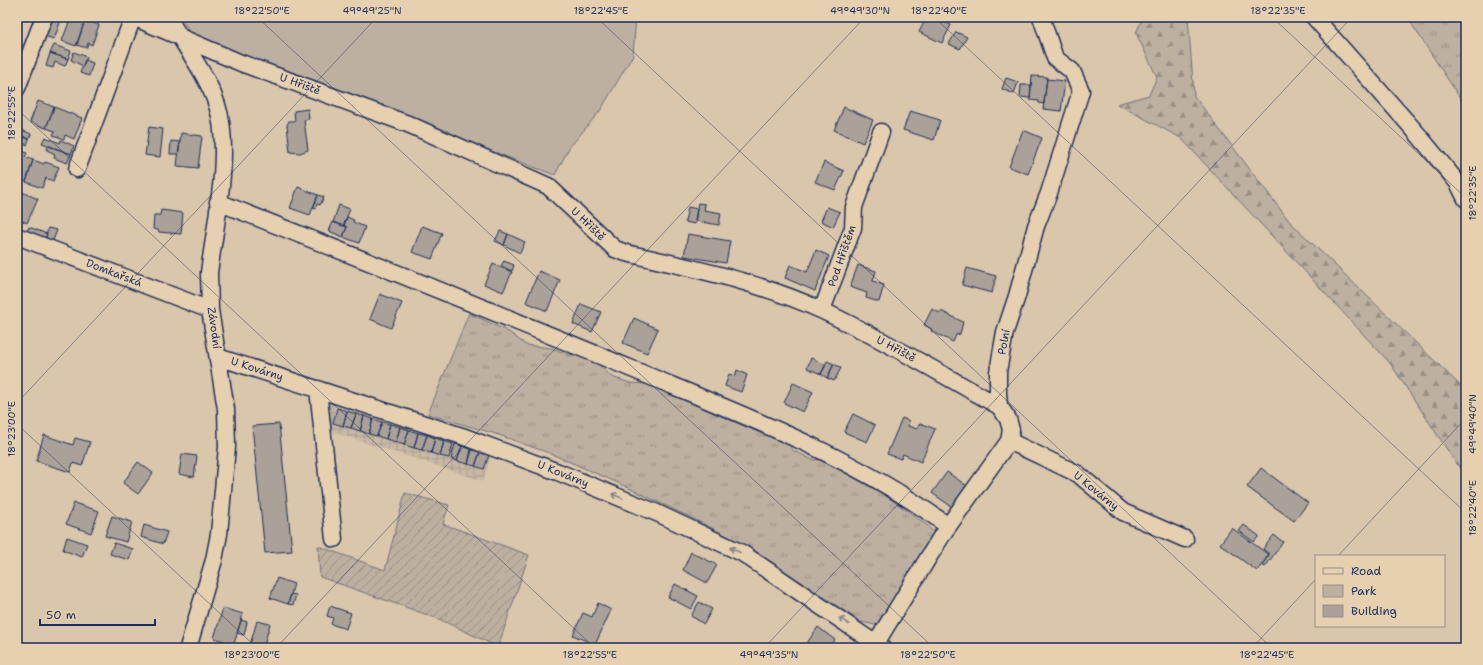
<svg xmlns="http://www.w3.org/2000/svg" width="1483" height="665" font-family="'Shantell Sans',sans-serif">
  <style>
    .industrial { fill: url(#industrial-grid) }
    .grass { fill: url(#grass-tufts); stroke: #6c707f }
    .forest { fill: url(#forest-firs); stroke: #6c707f }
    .park { fill: #beb0a0; stroke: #6c707f }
    .garden { fill: url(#garden-furrows); stroke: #6c707f }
    .building { fill: #aaa198; stroke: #1b2f5e }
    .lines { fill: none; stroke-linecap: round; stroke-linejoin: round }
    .minor-casing { stroke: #1b2f5e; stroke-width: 19 }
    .minor { stroke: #e6d0b0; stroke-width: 16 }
    .oneway { stroke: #808087 }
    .ticks { fill: none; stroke: #1b2f5e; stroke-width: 1; stroke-opacity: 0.45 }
    .labels { text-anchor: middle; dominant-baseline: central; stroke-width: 3.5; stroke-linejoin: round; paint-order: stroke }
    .street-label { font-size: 11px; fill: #1b2f5e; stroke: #e6d0b0 }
    .neatline { fill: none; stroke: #1b2f5e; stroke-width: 1.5 }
    .ticks-label { font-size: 10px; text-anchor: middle; fill: #1b2f5e }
  </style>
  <defs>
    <pattern id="industrial-grid" width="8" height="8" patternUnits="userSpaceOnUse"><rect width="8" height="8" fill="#c8b8a4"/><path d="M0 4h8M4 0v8" fill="none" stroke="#ab9e90"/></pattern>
    <pattern id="grass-tufts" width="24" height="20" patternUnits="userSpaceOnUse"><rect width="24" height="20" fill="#beb0a0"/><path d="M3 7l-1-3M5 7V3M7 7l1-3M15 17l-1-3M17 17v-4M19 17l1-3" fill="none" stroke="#9a9086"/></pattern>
    <pattern id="forest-firs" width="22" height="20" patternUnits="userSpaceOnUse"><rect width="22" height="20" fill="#beb0a0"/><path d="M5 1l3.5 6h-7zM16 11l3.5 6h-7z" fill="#9a9086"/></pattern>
    <pattern id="garden-furrows" width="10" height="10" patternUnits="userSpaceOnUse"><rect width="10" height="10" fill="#beb0a0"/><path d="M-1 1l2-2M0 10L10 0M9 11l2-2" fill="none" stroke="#9a9086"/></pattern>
  </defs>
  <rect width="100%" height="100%" fill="#dac6ab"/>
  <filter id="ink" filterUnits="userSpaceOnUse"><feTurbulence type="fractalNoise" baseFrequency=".025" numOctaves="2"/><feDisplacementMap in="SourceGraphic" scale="8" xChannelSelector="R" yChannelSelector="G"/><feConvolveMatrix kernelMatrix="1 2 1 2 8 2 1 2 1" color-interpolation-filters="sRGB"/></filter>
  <g filter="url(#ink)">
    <path class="industrial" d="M 330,399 L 493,449 L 483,481 L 330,431 Z"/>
    <path class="grass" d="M 1408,17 L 1466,17 L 1466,107 L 1413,26 Z
      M 469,313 L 509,332 L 526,345 L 551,348 L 568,354 L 581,356 L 597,363 L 612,377 L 630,383 L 647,384 L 790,446 L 792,450 L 813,460 C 833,454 908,512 927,525 L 934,533 L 880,622 L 875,625 L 861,622 L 769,560 L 745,545 L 694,519 L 616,482 L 549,453 L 496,434 L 428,414 Z"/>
    <path class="forest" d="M 1143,17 L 1188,17 L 1194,96 L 1290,222 L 1466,391 L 1466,473 L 1456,463 L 1390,363 L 1181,138 L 1117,104 L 1149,95 L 1157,77 L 1136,33 Z"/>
    <path class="park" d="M 181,17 L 636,17 L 633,55 L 600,111 L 569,148 L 555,175 L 193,39 Z"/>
    <path class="garden" d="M 405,493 L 449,505 L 443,524 L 529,555 L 498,647 L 439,619 L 320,577 L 318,546 L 385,570 Z"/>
    <path class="building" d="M 51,17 L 62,17 L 54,39 L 44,36 Z
      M 71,17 L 85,20 L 76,46 L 62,41 Z
      M 927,17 L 934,17 L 951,25 L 942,43 L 919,32 Z
      M 85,20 L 99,25 L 92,45 L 88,43 L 87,47 L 83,47 L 77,45 Z
      M 956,32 L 967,37 L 960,49 L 949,44 Z
      M 54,45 L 71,51 L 68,59 L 50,53 Z
      M 74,52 L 87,57 L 83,66 L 71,60 Z
      M 50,53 L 68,59 L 65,66 L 55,62 L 53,68 L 46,66 Z
      M 85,60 L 93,63 L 89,76 L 80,73 Z
      M 1032,76 L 1047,77 L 1044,104 L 1039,103 L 1039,101 L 1030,100 Z
      M 1006,78 L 1018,82 L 1014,94 L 1002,89 Z
      M 1047,79 L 1065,81 L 1061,111 L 1043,109 Z
      M 1021,85 L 1031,85 L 1030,98 L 1020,97 Z
      M 38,101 L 54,107 L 46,128 L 30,122 Z
      M 54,107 L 82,118 L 74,139 L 65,135 L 64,139 L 53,135 L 55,131 L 46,128 Z
      M 844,107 L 873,120 L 863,143 L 834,130 Z
      M 308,109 L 309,119 L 304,120 L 308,150 L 300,153 L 290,152 L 287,125 L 289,121 L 295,121 L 294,111 Z
      M 910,111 L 940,120 L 934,140 L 903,130 Z
      M 149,127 L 163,129 L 160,157 L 145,155 Z
      M 17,128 L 31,134 L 29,139 L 17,134 Z
      M 1023,130 L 1042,138 L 1028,174 L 1009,167 Z
      M 181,133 L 202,136 L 198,168 L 177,166 Z
      M 17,134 L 29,139 L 27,145 L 17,140 Z
      M 45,137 L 60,143 L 61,140 L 74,146 L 71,154 L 42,143 Z
      M 171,141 L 180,142 L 178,154 L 170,154 Z
      M 48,146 L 71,154 L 67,163 L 54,158 L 55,154 L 47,150 Z
      M 20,150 L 27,153 L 25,157 L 33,160 L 26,182 L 17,178 L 17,156 Z
      M 33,160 L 44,164 L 45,162 L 59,167 L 53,181 L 46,178 L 42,188 L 26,182 Z
      M 824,162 L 844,171 L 835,190 L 815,182 Z
      M 298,187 L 318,195 L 310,215 L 290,208 Z
      M 22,192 L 38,199 L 27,223 L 20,220 L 22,216 L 17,214 L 17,205 Z
      M 318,195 L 324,197 L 320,205 L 317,204 L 315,209 L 313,208 Z
      M 698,203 L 705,204 L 704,210 L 721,213 L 719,225 L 695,221 Z
      M 339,205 L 350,209 L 343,226 L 333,222 Z
      M 688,207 L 697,209 L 695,224 L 685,222 Z
      M 827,207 L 840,212 L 833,227 L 821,221 Z
      M 161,210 L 183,213 L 181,234 L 159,232 L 158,230 L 153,229 L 154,215 L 160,215 Z
      M 347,217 L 354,220 L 353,222 L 365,227 L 359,243 L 343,237 L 347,227 L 344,226 Z
      M 333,222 L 347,227 L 343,237 L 329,231 Z
      M 422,226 L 442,233 L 432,259 L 412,252 Z
      M 29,227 L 47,234 L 45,241 L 26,234 Z
      M 48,228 L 57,230 L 52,243 L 45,241 Z
      M 500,231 L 508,234 L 504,245 L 495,241 Z
      M 508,234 L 525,242 L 520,253 L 504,245 Z
      M 688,234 L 730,241 L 726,263 L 684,256 Z
      M 816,250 L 829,256 L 815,291 L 785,278 L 790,265 L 807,272 Z
      M 504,261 L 514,265 L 512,271 L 501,266 Z
      M 493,264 L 512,272 L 503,292 L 484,284 Z
      M 858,265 L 876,271 L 873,281 L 884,285 L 879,302 L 866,298 L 867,293 L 850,287 Z
      M 967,268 L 996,276 L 992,293 L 962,285 Z
      M 539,271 L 560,280 L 547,311 L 526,302 Z
      M 380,294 L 402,303 L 391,328 L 370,319 Z
      M 581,304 L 601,312 L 592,332 L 573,324 Z
      M 932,309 L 940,313 L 941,311 L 963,322 L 960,334 L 956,335 L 953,342 L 931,331 L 932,329 L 924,325 Z
      M 634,318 L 658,329 L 647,353 L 623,343 Z
      M 811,358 L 826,365 L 821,374 L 807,368 Z
      M 827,361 L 834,364 L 827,378 L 821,374 Z
      M 834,364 L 841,368 L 834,381 L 827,378 Z
      M 737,370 L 747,375 L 741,392 L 725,386 L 729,374 L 735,376 Z
      M 793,383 L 813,392 L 803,412 L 784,403 Z
      M 337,408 L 347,411 L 343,426 L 333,423 Z
      M 347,411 L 356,414 L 351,428 L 343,426 Z
      M 356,414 L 364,416 L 360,431 L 351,428 Z
      M 853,414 L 875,425 L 867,442 L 844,432 Z
      M 364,416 L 373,419 L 369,434 L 360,431 Z
      M 902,418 L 909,421 L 908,426 L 917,429 L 920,423 L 935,429 L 921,462 L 903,454 L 901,459 L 887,454 Z
      M 373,419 L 382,422 L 377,436 L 369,434 Z
      M 382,422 L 390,424 L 386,439 L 377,436 Z
      M 279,424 L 292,551 L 265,553 L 252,426 Z
      M 390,424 L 400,427 L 396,442 L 386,439 Z
      M 400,427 L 409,430 L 404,445 L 396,442 Z
      M 409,430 L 418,433 L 414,448 L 404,445 Z
      M 418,433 L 427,435 L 422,450 L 414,448 Z
      M 44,435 L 73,445 L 75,438 L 90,442 L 82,466 L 73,463 L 70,472 L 36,461 Z
      M 427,435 L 435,438 L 431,453 L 422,450 Z
      M 435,438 L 444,441 L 440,456 L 431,453 Z
      M 444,441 L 453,444 L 449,458 L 440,456 Z
      M 455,444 L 462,446 L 457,461 L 451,459 Z
      M 462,446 L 471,449 L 468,464 L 457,461 Z
      M 472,450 L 480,452 L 475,466 L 468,464 Z
      M 480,452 L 489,455 L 484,469 L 475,466 Z
      M 182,454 L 197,456 L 194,477 L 179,474 Z
      M 138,462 L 153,473 L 138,494 L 123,483 Z
      M 1261,468 L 1308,503 L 1294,521 L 1247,487 Z
      M 947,472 L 967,486 L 952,507 L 932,493 Z
      M 74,503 L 99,511 L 91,533 L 66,524 Z
      M 112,516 L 132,522 L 126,542 L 105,536 Z
      M 144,525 L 167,532 L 163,544 L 141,537 Z
      M 1244,525 L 1259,536 L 1254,542 L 1239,531 Z
      M 1232,528 L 1269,555 L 1257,571 L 1220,544 Z
      M 1274,535 L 1283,542 L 1265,567 L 1262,565 L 1269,554 L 1263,549 Z
      M 67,537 L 87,544 L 82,557 L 63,550 Z
      M 114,543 L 133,549 L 129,560 L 110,554 Z
      M 691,552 L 717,565 L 707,583 L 683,570 Z
      M 277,578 L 294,584 L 288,604 L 270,598 Z
      M 675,584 L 698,596 L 691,609 L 668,597 Z
      M 291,594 L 296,595 L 293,605 L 288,604 Z
      M 699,602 L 712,609 L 704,624 L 691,616 Z
      M 598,603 L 611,610 L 595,645 L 573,635 L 583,613 L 592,617 Z
      M 330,606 L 351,613 L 346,629 L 331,624 L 333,618 L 327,616 Z
      M 223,608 L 243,614 L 234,644 L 214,638 Z
      M 241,620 L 247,622 L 244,635 L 237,633 Z
      M 257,621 L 270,624 L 263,648 L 249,648 Z
      M 818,627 L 835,640 L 831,645 L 834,648 L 815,648 L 807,643 Z"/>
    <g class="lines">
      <g class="minor-casing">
        <path id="minor" d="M 133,17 L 241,63 L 408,124 L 548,186 L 615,249 L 626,253 C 692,268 761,282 823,311 C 883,339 941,374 999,406
          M 168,17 C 184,46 207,74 217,105 C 232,150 215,225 209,273 L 210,310 L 226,409 L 227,447 L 219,534 L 214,560 L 188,648
          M 1314,17 L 1415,131 L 1458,183 L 1466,199
          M 17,88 L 44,17
          M 77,169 L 133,17
          M 218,202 C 357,257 495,312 632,369 C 740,414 854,456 948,526
          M 17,236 L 210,310
          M 822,310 L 853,228 L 854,207 L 881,132
          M 218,357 L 462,436 L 558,472 L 657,513 L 742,553 L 882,648
          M 318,389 L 334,539
          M 1009,441 L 1078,474 L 1123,512 L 1185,539
          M 873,648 L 944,532 L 1009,441 L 1011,430 L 1008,419 L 999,406 L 998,392 L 998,372 L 1005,332 L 1017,296 L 1036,226 L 1049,193 L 1081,91 L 1072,71 L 1055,58 L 1041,17"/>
      </g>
      <use href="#minor" class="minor"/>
    </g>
    <defs><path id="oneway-shaft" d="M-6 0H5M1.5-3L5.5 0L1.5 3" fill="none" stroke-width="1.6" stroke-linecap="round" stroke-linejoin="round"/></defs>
    <g class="oneway">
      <use href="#oneway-shaft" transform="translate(617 496) rotate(-158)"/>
      <use href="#oneway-shaft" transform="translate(735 550) rotate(-154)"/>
      <use href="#oneway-shaft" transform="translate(844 621) rotate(-146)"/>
    </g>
  </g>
  <path class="ticks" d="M 257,17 L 934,648M 596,17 L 1272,648M 934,17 L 1466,513M 1272,17 L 1466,198M 17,109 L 595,648M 17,403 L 377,17M 17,424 L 257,648M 1338,556 L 1466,418M 276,648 L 865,17M 764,648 L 1352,17M 1252,648 L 1316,579"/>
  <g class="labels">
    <g class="street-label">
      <text transform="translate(300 84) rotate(20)">U Hřiště</text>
      <text transform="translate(588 224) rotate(44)">U Hřiště</text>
      <text transform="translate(842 256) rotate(-71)">Pod Hřištěm</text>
      <text transform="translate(114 273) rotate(21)">Domkařská</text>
      <text transform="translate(214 328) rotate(82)">Závodní</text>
      <text transform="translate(1004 342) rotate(-79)">Polní</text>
      <text transform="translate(896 349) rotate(28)">U Hřiště</text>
      <text transform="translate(257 369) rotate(18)">U Kovárny</text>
      <text transform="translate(563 474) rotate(22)">U Kovárny</text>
      <text transform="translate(1096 491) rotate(39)">U Kovárny</text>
    </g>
  </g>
  <rect width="1483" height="665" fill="none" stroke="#e6d0b0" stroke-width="44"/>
  <rect x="1315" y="555" width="130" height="72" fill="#e6d0b0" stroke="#95908f"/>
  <rect x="1323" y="568" width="20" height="6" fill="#e6d0b0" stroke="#95908f"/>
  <text x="1351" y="575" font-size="12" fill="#1b2f5e">Road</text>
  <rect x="1323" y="585" width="20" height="12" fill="#beb0a0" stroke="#95908f"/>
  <text x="1351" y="595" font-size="12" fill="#1b2f5e">Park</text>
  <rect x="1323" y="605" width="20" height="12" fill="#aaa198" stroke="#95908f"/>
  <text x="1351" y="615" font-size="12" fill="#1b2f5e">Building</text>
  <path d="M40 619v6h115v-6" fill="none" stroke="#1b2f5e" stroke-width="2"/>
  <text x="46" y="619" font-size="12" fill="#1b2f5e" stroke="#e6d0b0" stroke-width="3" paint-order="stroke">50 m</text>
  <rect x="22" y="22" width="1439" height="621" class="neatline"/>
  <g class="ticks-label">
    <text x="262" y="14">18°22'50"E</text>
    <text x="372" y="14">49°49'25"N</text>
    <text x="601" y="14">18°22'45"E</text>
    <text x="860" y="14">49°49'30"N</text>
    <text x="939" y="14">18°22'40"E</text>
    <text x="1278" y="14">18°22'35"E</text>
    <text transform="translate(11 113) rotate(-90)" y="4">18°22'55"E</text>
    <text transform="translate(1472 193) rotate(-90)" y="4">18°22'35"E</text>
    <text transform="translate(1472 424) rotate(-90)" y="4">49°49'40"N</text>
    <text transform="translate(11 429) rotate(-90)" y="4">18°23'00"E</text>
    <text transform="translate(1472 508) rotate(-90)" y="4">18°22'40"E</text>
    <text x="252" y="658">18°23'00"E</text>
    <text x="590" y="658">18°22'55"E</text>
    <text x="769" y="658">49°49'35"N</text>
    <text x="928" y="658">18°22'50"E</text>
    <text x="1267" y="658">18°22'45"E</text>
  </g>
</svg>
